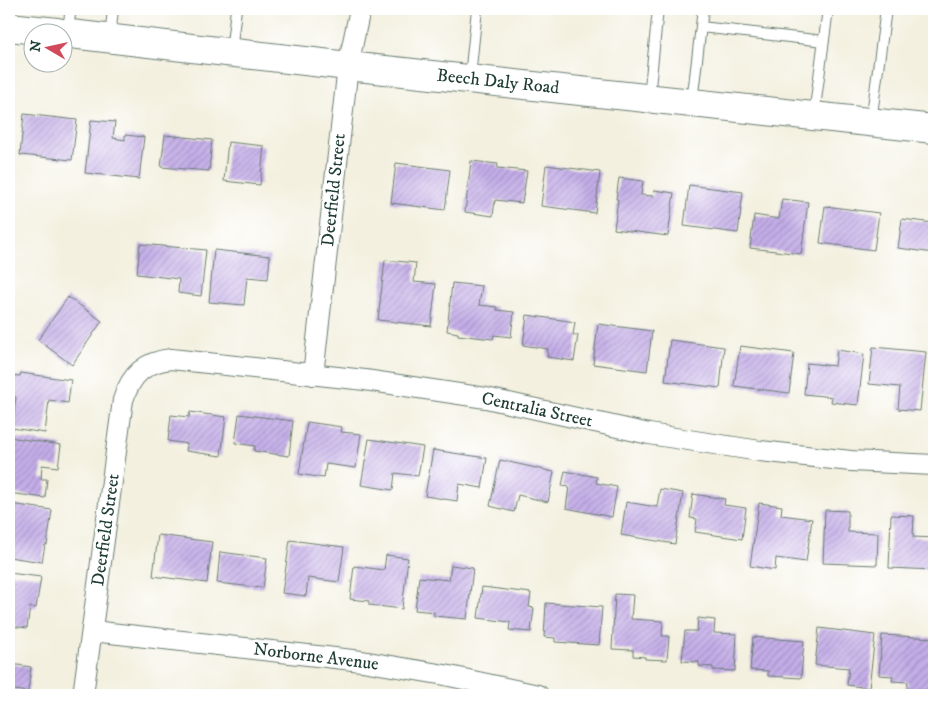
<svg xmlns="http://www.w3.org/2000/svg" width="943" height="704" font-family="'IM FELL DW Pica',serif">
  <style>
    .building { fill: url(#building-hatch) }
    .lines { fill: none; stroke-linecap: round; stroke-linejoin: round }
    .service-casing { stroke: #697c70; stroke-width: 12 }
    .minor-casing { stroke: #697c70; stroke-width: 22 }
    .secondary-casing { stroke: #697c70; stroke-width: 30 }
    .service { stroke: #fff; stroke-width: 10 }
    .minor { stroke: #fff; stroke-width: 20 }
    .secondary { stroke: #fff; stroke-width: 28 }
    .labels { text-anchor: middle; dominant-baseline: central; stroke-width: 5; stroke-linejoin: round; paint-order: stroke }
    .street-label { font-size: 18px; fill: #1f3d34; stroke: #fff }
  </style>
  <defs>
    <pattern id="building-hatch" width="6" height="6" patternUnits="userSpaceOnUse" patternTransform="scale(1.25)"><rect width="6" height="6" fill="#c5aee9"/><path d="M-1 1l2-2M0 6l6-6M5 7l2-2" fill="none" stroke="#9f8fbe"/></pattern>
  </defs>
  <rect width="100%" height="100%" fill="#fff"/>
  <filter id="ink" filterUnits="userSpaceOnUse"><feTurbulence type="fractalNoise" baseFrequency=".02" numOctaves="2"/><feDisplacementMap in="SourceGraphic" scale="10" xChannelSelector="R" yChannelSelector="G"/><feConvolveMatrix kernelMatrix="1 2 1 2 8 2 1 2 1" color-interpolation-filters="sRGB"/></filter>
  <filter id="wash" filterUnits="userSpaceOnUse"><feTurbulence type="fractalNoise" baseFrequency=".0096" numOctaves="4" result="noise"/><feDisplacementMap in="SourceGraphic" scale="20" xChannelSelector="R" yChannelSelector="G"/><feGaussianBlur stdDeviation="1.12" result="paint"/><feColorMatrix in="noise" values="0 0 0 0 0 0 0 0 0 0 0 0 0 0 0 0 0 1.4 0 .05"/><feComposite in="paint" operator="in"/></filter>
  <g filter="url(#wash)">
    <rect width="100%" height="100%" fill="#f3f0df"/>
    <g id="blocks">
      <path class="building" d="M 24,114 L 77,120 L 72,160 L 20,155 Z
        M 91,120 L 115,122 L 113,138 L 125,140 L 125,135 L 144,137 L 139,179 L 85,173 Z
        M 165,135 L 212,140 L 209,171 L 161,167 Z
        M 228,142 L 264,146 L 260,185 L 224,181 Z
        M 471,161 L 498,164 L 497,168 L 527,171 L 522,203 L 495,200 L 493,216 L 465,212 Z
        M 396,163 L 450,170 L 445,210 L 391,203 Z
        M 546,165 L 600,172 L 595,213 L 541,206 Z
        M 619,178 L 643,181 L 641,195 L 653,196 L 654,190 L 674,193 L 668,236 L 614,229 L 618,199 L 616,199 Z
        M 689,185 L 743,192 L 738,233 L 684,226 Z
        M 782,199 L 808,202 L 801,254 L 750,248 L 754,215 L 779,219 Z
        M 825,206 L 879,213 L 874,250 L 820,243 Z
        M 902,219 L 934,223 L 934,253 L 898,248 Z
        M 140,244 L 206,250 L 201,296 L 178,293 L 179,279 L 137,274 Z
        M 214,250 L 270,256 L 268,279 L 247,277 L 244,305 L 209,302 Z
        M 385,260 L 416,263 L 414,282 L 436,284 L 431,326 L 378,320 Z
        M 452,283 L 482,286 L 479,305 L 497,307 L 497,310 L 514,312 L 511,337 L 494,335 L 493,339 L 458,335 L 458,333 L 447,331 Z
        M 68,297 L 102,321 L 72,365 L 38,340 Z
        M 527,315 L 575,322 L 573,335 L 578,335 L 574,361 L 547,357 L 548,349 L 523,345 Z
        M 598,324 L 652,331 L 647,371 L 593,364 Z
        M 670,340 L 724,347 L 720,388 L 665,381 Z
        M 740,346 L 794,353 L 789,393 L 734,386 Z
        M 873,347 L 926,352 L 920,411 L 898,409 L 900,387 L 869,384 Z
        M 837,350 L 864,354 L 858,405 L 831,402 L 832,397 L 804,394 L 807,363 L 835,366 Z
        M 21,373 L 71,380 L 68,403 L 49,400 L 45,433 L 12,428 L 16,397 L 9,396 L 9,375 L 20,376 Z
        M 190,412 L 226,417 L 221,456 L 186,451 L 187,444 L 168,441 L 171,415 L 189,417 Z
        M 239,414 L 293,421 L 289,456 L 254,451 L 255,446 L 235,443 Z
        M 307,422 L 342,427 L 341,432 L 361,434 L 356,468 L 326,464 L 324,478 L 299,474 Z
        M 9,437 L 61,445 L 58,467 L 42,465 L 41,479 L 47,479 L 45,498 L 9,493 Z
        M 369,439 L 423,447 L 418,476 L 395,473 L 393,490 L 361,485 Z
        M 433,450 L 487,458 L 482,488 L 459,484 L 457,501 L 425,496 Z
        M 500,460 L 554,472 L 548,502 L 518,495 L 514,512 L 490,506 Z
        M 565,471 L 597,477 L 596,483 L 617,487 L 612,517 L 566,508 L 569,487 L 562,486 Z
        M 660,489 L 683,493 L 675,544 L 621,535 L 626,502 L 657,507 Z
        M 693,494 L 725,499 L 724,505 L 746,508 L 742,539 L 695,532 L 697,519 L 690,518 Z
        M 759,503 L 782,506 L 781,515 L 812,519 L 806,562 L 776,558 L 775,570 L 750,566 Z
        M 11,504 L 52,510 L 47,545 L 45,545 L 42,562 L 9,557 L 9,517 Z
        M 825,510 L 848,511 L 848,532 L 878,533 L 877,565 L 823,563 Z
        M 891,515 L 914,516 L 913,537 L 934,538 L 934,570 L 889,568 Z
        M 158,535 L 212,542 L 207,583 L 153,576 Z
        M 290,540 L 344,547 L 339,582 L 308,578 L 306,596 L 282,593 Z
        M 220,552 L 267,558 L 263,588 L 217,583 Z
        M 386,555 L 408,558 L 402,609 L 369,605 L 369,601 L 350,599 L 354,566 L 384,570 Z
        M 451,565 L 473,568 L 467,619 L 434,616 L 434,612 L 415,610 L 419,577 L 449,580 Z
        M 9,573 L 41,577 L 36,608 L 30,607 L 27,628 L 9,626 Z
        M 482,587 L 531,593 L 529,607 L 534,608 L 531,632 L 509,630 L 510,622 L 478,618 Z
        M 615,594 L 633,595 L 631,619 L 663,621 L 662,636 L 669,636 L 667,660 L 645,659 L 645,657 L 633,656 L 633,650 L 612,649 Z
        M 546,603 L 602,607 L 599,645 L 555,642 L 555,638 L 544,637 Z
        M 698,618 L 715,620 L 714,633 L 737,634 L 735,671 L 713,670 L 713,667 L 699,666 L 699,662 L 682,661 L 685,631 L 697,631 Z
        M 819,628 L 875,635 L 869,688 L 847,685 L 849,668 L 815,665 Z
        M 9,632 L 14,633 L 11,664 L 31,667 L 28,692 L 9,689 Z
        M 882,635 L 934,638 L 934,691 L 907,689 L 908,682 L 892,681 L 893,676 L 879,675 Z
        M 753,637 L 804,641 L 801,678 L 768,676 L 768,671 L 750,670 Z
        M 139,690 L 172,694 L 172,695 L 139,695 Z"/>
    </g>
  </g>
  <g filter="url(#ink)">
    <use href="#blocks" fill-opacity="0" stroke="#697c70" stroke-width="1"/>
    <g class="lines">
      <g class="service-casing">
        <path id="service" d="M 701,27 L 824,41
          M 67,33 L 71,9
          M 110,38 L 113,9
          M 231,52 L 236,9
          M 470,77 L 477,9
          M 649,97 L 658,9
          M 692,102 L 703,9
          M 814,115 L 828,9
          M 871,122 L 886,9"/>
      </g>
      <g class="minor-casing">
        <path id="minor" d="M 313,375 L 348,66 L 360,9
          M 92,631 L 362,661 L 445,675 L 538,695
          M 83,695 L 123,400 C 131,375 144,362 171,359 L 365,380 L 486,398 L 649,434 L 760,451 L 851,461 L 934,465"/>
      </g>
      <g class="secondary-casing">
        <path id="secondary" d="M 9,27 L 57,32
          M 62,33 L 348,66 L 934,129"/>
      </g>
      <use href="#service" class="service"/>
      <use href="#minor" class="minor"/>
      <use href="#secondary" class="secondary"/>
    </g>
  </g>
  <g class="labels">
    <g class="street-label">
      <text transform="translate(498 82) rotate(6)">Beech Daly Road</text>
      <text transform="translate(334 190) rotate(-84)">Deerfield Street</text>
      <text transform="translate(537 410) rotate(12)">Centralia Street</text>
      <text transform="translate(106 530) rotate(-82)">Deerfield Street</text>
      <text transform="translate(316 657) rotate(7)">Norborne Avenue</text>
    </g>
  </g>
  <rect width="943" height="704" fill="none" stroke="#fff" stroke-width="30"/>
  <g transform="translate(48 48) rotate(279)"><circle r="24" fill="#ffffff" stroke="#a5b1ae"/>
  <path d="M0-4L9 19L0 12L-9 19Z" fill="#d1495b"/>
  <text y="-8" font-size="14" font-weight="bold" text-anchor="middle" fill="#1f3d34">N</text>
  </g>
</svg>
